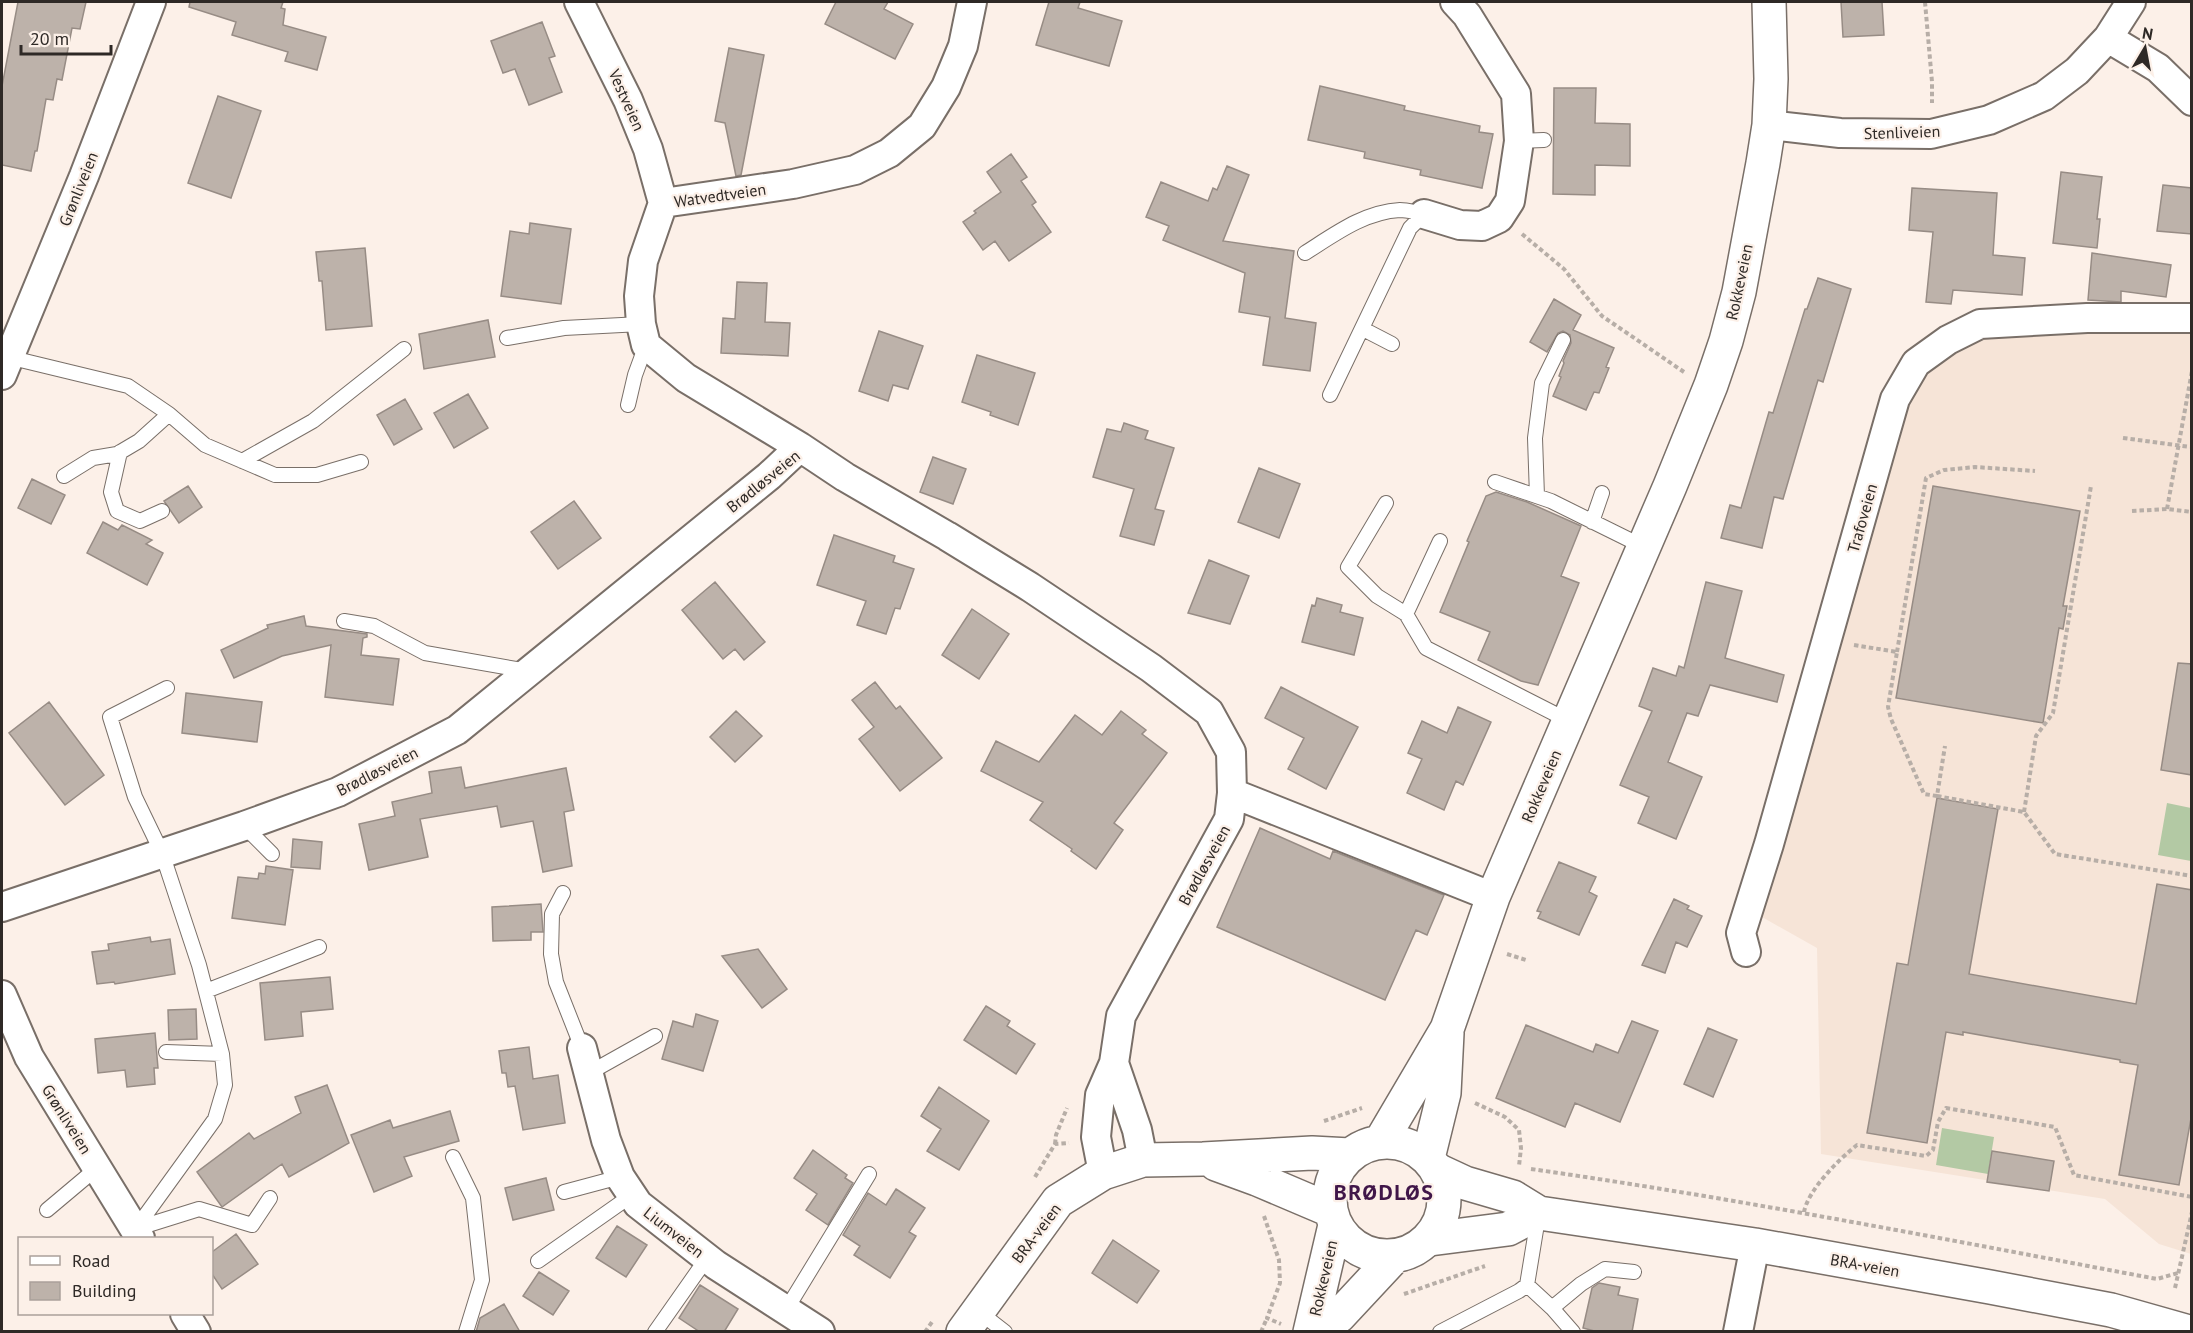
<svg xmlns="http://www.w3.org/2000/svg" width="2193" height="1333" font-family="'PT Sans',sans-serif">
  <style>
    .built { fill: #f6e4d7 }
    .green { fill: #b3c9a4 }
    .building { fill: #bdb2aa; stroke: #978c85; stroke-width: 1.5 }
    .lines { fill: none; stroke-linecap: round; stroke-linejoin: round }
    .lane-casing { stroke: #796f68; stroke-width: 16 }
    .street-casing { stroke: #796f68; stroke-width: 32 }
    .secondary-casing { stroke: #796f68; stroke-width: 36 }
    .primary-casing { stroke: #796f68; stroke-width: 36 }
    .path { stroke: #b7aea7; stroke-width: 4; stroke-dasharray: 4.5 3; stroke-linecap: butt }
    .lane { stroke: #fff; stroke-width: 14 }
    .street { stroke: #fff; stroke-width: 28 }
    .secondary { stroke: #fff; stroke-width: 33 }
    .primary { stroke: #fff; stroke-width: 33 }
    .labels { text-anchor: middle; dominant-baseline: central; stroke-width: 4.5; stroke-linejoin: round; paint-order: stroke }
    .street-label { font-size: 16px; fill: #2e2926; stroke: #fcf0e8 }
    .district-label { font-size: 22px; font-weight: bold; letter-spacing: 1.5px; fill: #401649; stroke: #fcf0e8 }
  </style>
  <rect width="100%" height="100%" fill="#fcf0e8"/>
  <path class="built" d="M 2191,331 L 2191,1254 L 2159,1244 L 2105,1199 L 1821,1154 L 1817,948 L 1762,917 L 1904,404 L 1935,359 L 1971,339 L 2009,332 Z"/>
  <path class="green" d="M 2167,803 L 2191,808 L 2191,861 L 2158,855 Z
    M 1942,1128 L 1994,1137 L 1988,1174 L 1936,1165 Z"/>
  <path class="building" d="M 18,2 L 86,2 L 80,29 L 72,28 L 62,80 L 57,79 L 53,100 L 46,99 L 37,151 L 35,151 L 31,171 L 2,165 L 2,86 Z
    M 190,2 L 283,2 L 281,8 L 285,9 L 283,25 L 326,37 L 317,70 L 285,61 L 288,52 L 232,35 L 236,22 L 189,7 Z
    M 836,2 L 888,2 L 884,9 L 913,24 L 895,59 L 825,24 Z
    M 1049,2 L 1080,2 L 1078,8 L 1122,21 L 1109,66 L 1036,45 Z
    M 1841,2 L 1882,2 L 1884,35 L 1843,37 Z
    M 542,22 L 555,56 L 549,58 L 562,92 L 529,105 L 515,69 L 503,73 L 491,41 Z
    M 729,48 L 764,55 L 741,175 L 736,176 L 725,123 L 715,121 Z
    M 1320,86 L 1405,106 L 1404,110 L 1480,126 L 1479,132 L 1493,134 L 1482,188 L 1420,175 L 1421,170 L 1364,158 L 1365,152 L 1308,140 Z
    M 1554,88 L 1596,88 L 1595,123 L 1630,124 L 1630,166 L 1595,165 L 1595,195 L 1553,194 Z
    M 218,96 L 261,111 L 231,198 L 188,183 Z
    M 1011,154 L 1027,177 L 1021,181 L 1036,202 L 1032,205 L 1051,232 L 1009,261 L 995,241 L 983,250 L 963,222 L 976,213 L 974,211 L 1001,192 L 987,172 Z
    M 1227,166 L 1249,175 L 1223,241 L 1294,251 L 1285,318 L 1316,323 L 1310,371 L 1263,365 L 1270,317 L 1239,312 L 1245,273 L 1163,240 L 1169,226 L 1146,217 L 1161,182 L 1208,201 L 1213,188 L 1217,190 Z
    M 2061,172 L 2102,177 L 2097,219 L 2100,219 L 2097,248 L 2053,243 Z
    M 2163,185 L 2192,188 L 2192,234 L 2157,231 Z
    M 1912,188 L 1997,193 L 1993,255 L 2025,258 L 2022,295 L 1953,290 L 1951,304 L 1926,302 L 1933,232 L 1909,230 Z
    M 530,223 L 571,229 L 561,304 L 501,296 L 510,231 L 529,234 Z
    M 365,248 L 372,326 L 326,330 L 322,281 L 319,281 L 316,252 Z
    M 2092,253 L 2171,265 L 2166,297 L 2121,291 L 2121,302 L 2088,300 Z
    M 1818,278 L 1851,289 L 1823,382 L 1818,380 L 1783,499 L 1774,497 L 1762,548 L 1721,538 L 1730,505 L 1741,508 L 1769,412 L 1773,413 L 1805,309 L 1807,309 Z
    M 737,282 L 767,283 L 765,322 L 790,323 L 788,356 L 721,353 L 723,318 L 735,319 Z
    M 1554,299 L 1581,315 L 1573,330 L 1614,348 L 1606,367 L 1609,368 L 1599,393 L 1594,392 L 1586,410 L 1553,396 L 1561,377 L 1559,376 L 1564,363 L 1563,361 L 1571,343 L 1570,335 L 1563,331 L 1558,333 L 1547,352 L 1530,342 Z
    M 488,320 L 495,357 L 424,369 L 419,334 Z
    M 879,331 L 923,346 L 908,389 L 893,385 L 888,401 L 859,391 Z
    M 977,355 L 1035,373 L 1018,425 L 990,415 L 991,412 L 962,402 Z
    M 468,394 L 488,428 L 454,448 L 434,413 Z
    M 405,399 L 422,429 L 394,445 L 377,415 Z
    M 1124,423 L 1148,431 L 1145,439 L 1174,448 L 1155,509 L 1164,511 L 1154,545 L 1120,536 L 1134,489 L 1093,477 L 1107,429 L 1121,432 Z
    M 933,457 L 966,469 L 953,504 L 920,492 Z
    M 1259,468 L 1300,484 L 1279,538 L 1238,522 Z
    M 32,479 L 65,495 L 51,524 L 18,508 Z
    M 188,486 L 202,507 L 179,523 L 164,501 Z
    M 1933,486 L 2080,511 L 2063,606 L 2067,606 L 2063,629 L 2059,628 L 2043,723 L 1896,698 Z
    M 1496,492 L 1527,502 L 1581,526 L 1561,576 L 1579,583 L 1538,685 L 1521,681 L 1478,660 L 1490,632 L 1440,612 L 1469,542 L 1467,541 L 1486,496 Z
    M 574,501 L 601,538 L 558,569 L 531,532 Z
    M 103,522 L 118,530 L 122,525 L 152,540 L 146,544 L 163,553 L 147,585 L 87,553 Z
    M 834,535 L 895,556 L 893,562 L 914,569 L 900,609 L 895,608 L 886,634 L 857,625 L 866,601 L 817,585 Z
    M 1209,560 L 1249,576 L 1230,624 L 1188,613 Z
    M 715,582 L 765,642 L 744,660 L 735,649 L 723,659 L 682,610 Z
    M 1706,582 L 1742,591 L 1725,658 L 1784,675 L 1777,702 L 1710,685 L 1698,716 L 1687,713 L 1668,762 L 1702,777 L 1676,839 L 1638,823 L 1649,797 L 1620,785 L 1652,711 L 1639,706 L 1653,668 L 1676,676 L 1679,666 L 1684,668 Z
    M 1317,598 L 1342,605 L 1340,612 L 1363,618 L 1354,655 L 1302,642 L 1312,605 L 1315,606 Z
    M 972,609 L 1009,634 L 979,679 L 942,655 Z
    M 304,616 L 306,626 L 367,634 L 367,637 L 363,638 L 361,655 L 399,659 L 393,705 L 325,697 L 331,645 L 282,656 L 234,678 L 221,650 L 268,628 L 267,625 Z
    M 2178,663 L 2192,664 L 2192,775 L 2161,770 Z
    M 875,682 L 896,709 L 900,706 L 942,758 L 900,791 L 859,739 L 874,727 L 852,700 Z
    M 1281,687 L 1358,727 L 1326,789 L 1288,769 L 1304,738 L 1265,718 Z
    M 186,693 L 262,702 L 257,742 L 182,733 Z
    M 49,702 L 104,775 L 65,805 L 9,733 Z
    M 1458,707 L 1491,722 L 1463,785 L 1456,781 L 1444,810 L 1407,793 L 1422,759 L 1408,753 L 1422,721 L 1447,733 Z
    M 736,711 L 762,736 L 735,762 L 710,737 Z
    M 1121,711 L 1146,730 L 1142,734 L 1167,753 L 1114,823 L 1123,830 L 1096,869 L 1071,851 L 1072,849 L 1030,820 L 1043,802 L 981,771 L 996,741 L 1039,762 L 1075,715 L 1102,735 Z
    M 461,767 L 465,788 L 566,768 L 574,810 L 564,812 L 572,866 L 543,872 L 533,821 L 501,827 L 497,806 L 420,819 L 428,857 L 369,870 L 359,824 L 395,816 L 392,802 L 432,793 L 429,772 Z
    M 1937,798 L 1998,809 L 1969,974 L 2136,1004 L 2157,884 L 2192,890 L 2192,1113 L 2179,1185 L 2119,1175 L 2138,1065 L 2120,1062 L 2120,1060 L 1963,1032 L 1963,1035 L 1946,1032 L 1927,1143 L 1867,1133 L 1897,963 L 1908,965 Z
    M 1260,828 L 1330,859 L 1333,851 L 1444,895 L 1427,935 L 1416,930 L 1385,1000 L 1217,927 Z
    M 293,839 L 322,842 L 320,869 L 291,867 Z
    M 1559,862 L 1596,877 L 1589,892 L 1597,896 L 1579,935 L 1538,918 L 1541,912 L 1537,911 Z
    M 266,866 L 293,870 L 285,925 L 232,918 L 238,877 L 258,879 L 259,873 L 265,874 Z
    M 1674,899 L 1689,906 L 1687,909 L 1702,916 L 1687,947 L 1676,942 L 1665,973 L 1642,965 Z
    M 541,904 L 543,932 L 531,932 L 531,940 L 493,941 L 492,907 Z
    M 150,937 L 151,942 L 170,939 L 175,974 L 115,984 L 114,982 L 97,984 L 92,952 L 109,950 L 108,944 Z
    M 758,949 L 787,989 L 762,1008 L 722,956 Z
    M 330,977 L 333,1009 L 301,1012 L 303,1036 L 265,1040 L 260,983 Z
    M 986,1006 L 1010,1021 L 1007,1026 L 1035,1044 L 1016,1074 L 964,1040 Z
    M 196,1009 L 197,1039 L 169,1040 L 168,1010 Z
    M 696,1014 L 718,1021 L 703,1071 L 662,1059 L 673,1021 L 693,1027 Z
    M 1632,1021 L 1658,1031 L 1620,1122 L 1575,1103 L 1565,1127 L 1496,1098 L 1526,1025 L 1593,1052 L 1596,1044 L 1618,1053 Z
    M 1708,1028 L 1737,1040 L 1713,1097 L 1684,1084 Z
    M 155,1033 L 158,1068 L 154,1068 L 155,1084 L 127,1087 L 125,1070 L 98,1073 L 95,1039 Z
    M 529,1047 L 533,1079 L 558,1075 L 565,1123 L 523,1130 L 515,1086 L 508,1087 L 506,1073 L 502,1073 L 499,1051 Z
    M 327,1085 L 349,1143 L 289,1177 L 282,1164 L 222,1207 L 197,1172 L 249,1133 L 254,1139 L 301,1113 L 295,1097 Z
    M 939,1087 L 989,1121 L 959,1170 L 927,1151 L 941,1129 L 921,1116 Z
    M 450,1111 L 459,1141 L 404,1157 L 412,1176 L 374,1192 L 351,1135 L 390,1120 L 393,1128 Z
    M 813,1150 L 847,1175 L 845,1178 L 853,1183 L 828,1225 L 806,1210 L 817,1194 L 794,1178 Z
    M 1992,1151 L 2054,1161 L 2049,1191 L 1987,1182 Z
    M 546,1178 L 554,1210 L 513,1220 L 505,1188 Z
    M 896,1189 L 925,1208 L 909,1232 L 916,1236 L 890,1278 L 854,1255 L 860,1246 L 843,1235 L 868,1193 L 886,1205 Z
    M 617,1226 L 647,1245 L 626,1277 L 596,1258 Z
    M 236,1234 L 258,1264 L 222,1289 L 212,1274 L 212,1252 Z
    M 1113,1240 L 1159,1271 L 1137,1303 L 1092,1273 Z
    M 539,1272 L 569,1291 L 553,1315 L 523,1296 Z
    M 1599,1283 L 1620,1287 L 1618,1295 L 1638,1299 L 1632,1332 L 1598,1332 L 1583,1328 L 1592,1288 Z
    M 700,1285 L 738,1309 L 724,1332 L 700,1332 L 679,1318 Z
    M 504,1304 L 520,1332 L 476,1332 L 480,1318 Z"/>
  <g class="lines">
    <g class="lane-casing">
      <path id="lane" d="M 1519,141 L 1544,140
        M 1305,253 C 1335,234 1364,212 1400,210 C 1408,210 1416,213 1424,214
        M 1363,329 L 1392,344
        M 507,338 L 564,328 L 641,324
        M 8,357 L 128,386 L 169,414 L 205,445 L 275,475 L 317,475 L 361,462
        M 1330,395 L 1410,228 L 1424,214
        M 628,405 L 635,375 L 646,345
        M 120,452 L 111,492 L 117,511 L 140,521 L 162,511
        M 242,461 L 313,421 L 404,349
        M 64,476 L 93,458 L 117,454 L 139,441 L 169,414
        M 1495,482 L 1551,501 L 1644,547
        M 1537,496 L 1535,438 L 1542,383 L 1563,340
        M 1386,503 L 1348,567 L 1377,596 L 1406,614
        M 1592,522 L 1602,493
        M 1440,541 L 1406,614 L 1426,648 L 1569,721
        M 344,621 L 374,626 L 425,653 L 528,671
        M 244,826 L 272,854
        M 563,893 L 552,914 L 551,954 L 556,982 L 582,1048
        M 206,991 L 319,947
        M 166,1052 L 222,1054
        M 589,1073 L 655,1036
        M 453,1157 L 473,1198 L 482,1280 L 466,1332
        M 564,1192 L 620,1177
        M 47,1210 L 97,1168
        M 135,1229 L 199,1209 L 252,1225 L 270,1198
        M 134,1231 L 215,1119 L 225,1085 L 222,1054 L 199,965 L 162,853 L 135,797 L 110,717 L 167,688
        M 538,1261 L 632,1195
        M 1527,1285 L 1552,1308 L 1573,1332
        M 1552,1308 L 1581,1284 L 1605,1269 L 1634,1272
        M 786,1310 L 869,1174
        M 978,1311 L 1005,1332
        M 655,1332 L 707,1258
        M 1440,1332 L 1519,1291 L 1527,1285 L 1538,1218"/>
    </g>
    <g class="street-casing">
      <path id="street" d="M 579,2 L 628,100 L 648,149 L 663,203
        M 2108,38 L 2158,68 L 2192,101
        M 1769,125 L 1840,133 L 1931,134 L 1989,120 L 2044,96 L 2077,71 L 2108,38 L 2131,2
        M 1424,214 L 1460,225 L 1482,226 L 1499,218 L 1510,201 L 1519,141 L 1516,94 L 1467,15 L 1455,2
        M 2,375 L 84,176 L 151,2
        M 800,447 L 686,378 L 646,345 L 641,324 L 639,296 L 643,261 L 663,203 L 793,184 L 855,170 L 889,153 L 922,126 L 946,87 L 963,46 L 972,2
        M 1232,793 L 1493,897
        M 2,907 L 244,826 L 338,792 L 457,730 L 769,476 L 800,447 L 845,477 L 947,536 L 1030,587 L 1151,668 L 1209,712 L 1231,752 L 1232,793 L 1229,819 L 1121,1016 L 1114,1063 L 1100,1095 L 1096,1137 L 1103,1173
        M 1746,952 L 1741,933 L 1769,844 L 1883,441 L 1895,399 L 1916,363 L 1948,340 L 1980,324 L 2087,318 L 2192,318
        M 2,995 L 29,1057 L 140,1238
        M 582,1048 L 606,1140 L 620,1177 L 638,1204 L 716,1265 L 820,1332
        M 1114,1063 L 1137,1130 L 1143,1160
        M 185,1314 L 196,1332
        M 1738,1332 L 1755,1245"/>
    </g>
    <g class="secondary-casing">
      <path id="secondary" d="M 1437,1170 L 1465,1183 L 1513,1197 L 1539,1213 L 1755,1245 L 1990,1287 L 2111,1310 L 2189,1332
        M 1430,1239 L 1508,1229 L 1539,1213"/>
    </g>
    <g class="primary-casing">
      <path id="primary" d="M 1381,1141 L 1447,1029 L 1493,897 L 1670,486 L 1711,385 L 1726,341 L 1739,292 L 1763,163 L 1769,125 L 1771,79 L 1769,2
        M1330 1199a57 57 0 1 1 114 0a57 57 0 1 1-114 0Z
        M 1428,1158 L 1444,1093 L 1447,1033
        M 1216,1164 L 1257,1179 L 1330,1210
        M 963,1332 L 1058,1201 L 1103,1173 L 1143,1160 L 1203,1159 L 1312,1153 L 1350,1155
        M 1310,1332 L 1335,1225
        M 1316,1332 L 1339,1316 L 1394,1257"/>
    </g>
    <path class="path" d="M 1925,2 L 1932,82 L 1932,103
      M 1522,234 L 1564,269 L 1602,316 L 1684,372
      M 2123,438 L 2190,447
      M 2167,509 L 2192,371
      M 2132,511 L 2167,509 L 2192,512
      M 1854,645 L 1897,652 L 1888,707 L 1891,719 L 1924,794 L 1937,796 L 1945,746
      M 1897,652 L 1926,478 L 1944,470 L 1975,467 L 2035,471
      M 1937,796 L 2024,812 L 2055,854 L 2192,876
      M 2024,812 L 2036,736 L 2053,713 L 2091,486
      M 1507,954 L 1526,960
      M 1475,1103 L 1505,1117 L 1519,1130 L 1521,1148 L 1519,1166
      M 1324,1121 L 1362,1108
      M 1055,1144 L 1056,1135 L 1067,1108
      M 1531,1169 C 1741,1199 1949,1240 2157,1279 L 2178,1273
      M 1035,1177 L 1055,1144 L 1069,1143
      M 1804,1212 C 1808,1190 1839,1159 1857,1145 L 1926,1156 L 1933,1150 L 1938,1122 L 1946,1108 L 2055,1127 L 2074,1175 L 2192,1197
      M 1264,1216 L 1279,1260 L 1280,1283 L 1267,1318 L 1281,1324
      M 2175,1288 L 2192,1212
      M 1404,1294 L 1485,1266
      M 925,1332 L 932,1322
      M 1261,1332 L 1267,1318"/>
    <use href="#lane" class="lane"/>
    <use href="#street" class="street"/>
    <use href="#secondary" class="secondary"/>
    <use href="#primary" class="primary"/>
  </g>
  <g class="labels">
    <g class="street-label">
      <text transform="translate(627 100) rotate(66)">Vestveien</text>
      <text transform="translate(1902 132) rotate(-2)">Stenliveien</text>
      <text transform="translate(78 189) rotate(-68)">Grønliveien</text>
      <text transform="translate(720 195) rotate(-8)">Watvedtveien</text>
      <text transform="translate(1739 282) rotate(-78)">Rokkeveien</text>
      <text transform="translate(763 481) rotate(-39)">Brødløsveien</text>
      <text transform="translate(1862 518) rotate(-74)">Trafoveien</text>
      <text transform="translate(377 771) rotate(-27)">Brødløsveien</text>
      <text transform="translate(1541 786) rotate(-67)">Rokkeveien</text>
      <text transform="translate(1204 865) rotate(-61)">Brødløsveien</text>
      <text transform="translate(67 1119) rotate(58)">Grønliveien</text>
      <text transform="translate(674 1232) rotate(38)">Liumveien</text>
      <text transform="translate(1036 1233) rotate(-53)">BRA-veien</text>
      <text transform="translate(1865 1265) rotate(10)">BRA-veien</text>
      <text transform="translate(1323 1278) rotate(-77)">Rokkeveien</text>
    </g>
    <g class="district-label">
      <text x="1384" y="1192">BRØDLØS</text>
    </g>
  </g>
  <rect width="2193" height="1333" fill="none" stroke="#2e2926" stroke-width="6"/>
  <rect x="18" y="1237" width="195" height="78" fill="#fcf0e8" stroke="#aaa09a" stroke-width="1.5"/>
  <rect x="30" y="1256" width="30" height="9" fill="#ffffff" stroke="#aaa09a" stroke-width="1.5"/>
  <text x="72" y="1267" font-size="18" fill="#2e2926">Road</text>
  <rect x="30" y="1282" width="30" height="18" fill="#bdb2aa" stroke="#aaa09a" stroke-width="1.5"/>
  <text x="72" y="1297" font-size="18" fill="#2e2926">Building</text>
  <g transform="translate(2145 48) rotate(10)" stroke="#fcf0e8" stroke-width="4.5" paint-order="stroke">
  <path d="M0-4.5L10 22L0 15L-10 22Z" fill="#2e2926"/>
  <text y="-9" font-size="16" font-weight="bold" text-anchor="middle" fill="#2e2926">N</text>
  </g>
  <path d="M21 45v9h90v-9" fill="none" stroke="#2e2926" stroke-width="3"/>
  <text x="30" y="45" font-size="18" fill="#2e2926" stroke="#fcf0e8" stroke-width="4.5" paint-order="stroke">20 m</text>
</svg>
